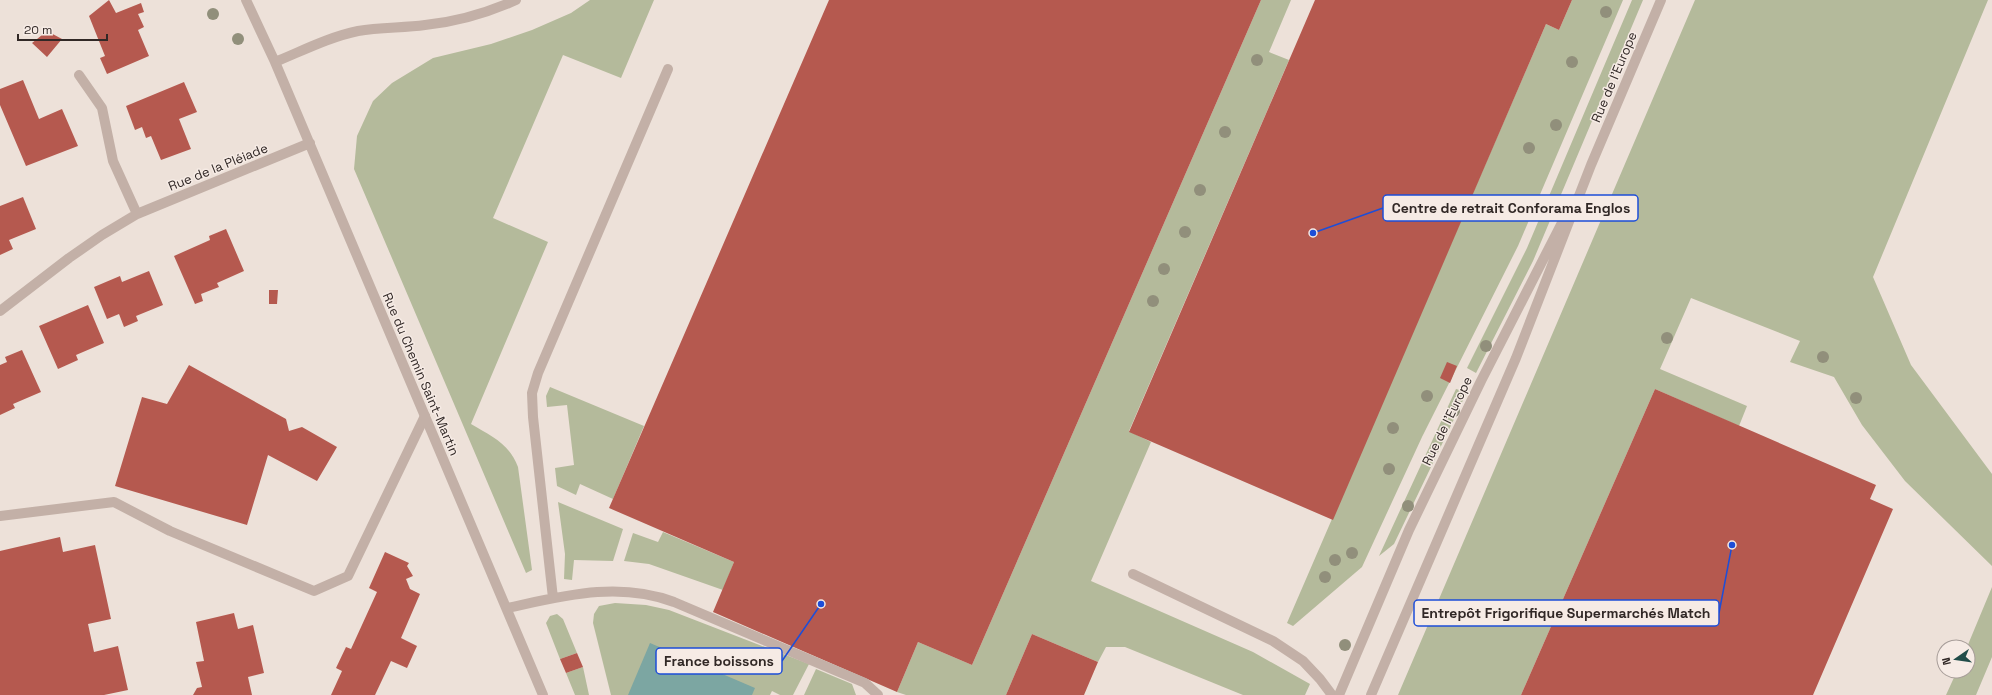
<svg xmlns="http://www.w3.org/2000/svg" width="1992" height="695" font-family="'Space Grotesk',sans-serif">
  <style>
    .green { fill: #b4ba9b }
    .water { fill: #7ca6a2 }
    .building { fill: #b5594f }
    .lines { fill: none; stroke-linecap: round; stroke-linejoin: round }
    .lane { stroke: #c3b0a7; stroke-width: 10 }
    .street { stroke: #c3b0a7; stroke-width: 10 }
    .tree { fill: #918f7b }
    .labels { text-anchor: middle; dominant-baseline: central; stroke-width: 3; stroke-linejoin: round; paint-order: stroke }
    .street-label { font-size: 13px; fill: #312826; stroke: #f6ebe5 }
    .leader { fill: none; stroke: #1d4ed8; stroke-width: 1.5 }
    .callout-dot { fill: #1d4ed8; stroke: #f6ebe5; stroke-width: 1.5 }
    .callout { fill: #f6ebe5; stroke: #1d4ed8; stroke-width: 1.5 }
    .callout-label { font-size: 14px; text-anchor: middle; font-weight: bold; fill: #312826 }
  </style>
  <rect width="100%" height="100%" fill="#ede1d9"/>
  <path class="green" d="M 590,0 L 654,0 L 621,78 L 563,55 L 493,218 L 548,242 L 471,424 C 491,436 509,443 518,467 L 532,570 L 526,573 L 354,169 L 357,136 L 373,101 L 392,83 L 433,58 L 491,44 L 532,30 L 571,13 Z
    M 1261,0 L 1291,0 L 1269,52 L 1289,60 L 1129,431 L 1151,442 L 1091,581 L 1253,652 L 1310,684 L 1305,695 L 1243,695 L 1125,647 L 1106,647 L 1098,662 L 1032,634 L 1006,695 L 906,695 L 897,692 L 918,642 L 972,665 Z
    M 1572,0 L 1623,0 L 1518,246 L 1422,437 L 1362,567 L 1293,626 L 1287,623 L 1546,24 L 1559,30 Z
    M 1632,0 L 1643,0 L 1533,261 L 1476,373 L 1467,368 L 1527,248 Z
    M 1695,0 L 1988,0 L 1873,277 L 1911,365 L 1992,474 L 1992,566 L 1905,481 L 1862,425 L 1834,377 L 1790,362 L 1800,341 L 1691,298 L 1660,369 L 1747,406 L 1739,426 L 1655,389 L 1521,695 L 1398,695 Z
    M 550,387 L 644,426 L 613,499 L 580,484 L 576,495 L 557,486 L 555,468 L 574,465 L 567,405 L 547,407 L 546,396 Z
    M 1456,389 L 1467,392 L 1394,544 L 1379,556 Z
    M 558,502 L 623,529 L 613,561 L 574,560 L 572,580 L 564,579 L 565,554 Z
    M 663,532 L 734,562 L 723,590 L 649,564 L 624,561 L 633,533 L 658,542 Z
    M 1992,587 L 1992,657 L 1976,695 L 1946,695 L 1957,671 L 1968,671 L 1967,647 Z
    M 615,603 L 646,605 L 669,610 L 809,664 L 793,695 L 780,695 L 772,691 L 770,695 L 611,695 L 593,623 L 594,614 L 599,606 Z
    M 557,614 L 563,619 L 577,653 L 560,659 L 546,623 L 550,616 Z
    M 583,667 L 589,695 L 575,695 L 566,673 Z
    M 816,669 L 852,684 L 856,695 L 804,695 Z"/>
  <path class="water" d="M 650,643 L 755,688 L 752,695 L 628,695 Z"/>
  <path class="building" d="M 109,0 L 116,13 L 141,3 L 144,12 L 138,14 L 144,27 L 138,30 L 149,56 L 107,74 L 100,58 L 105,56 L 89,16 Z
    M 829,0 L 1261,0 L 972,665 L 918,642 L 897,692 L 713,612 L 734,562 L 609,508 Z
    M 1315,0 L 1572,0 L 1559,30 L 1546,24 L 1333,520 L 1129,432 Z
    M 47,31 L 62,39 L 47,57 L 32,43 Z
    M 23,80 L 39,119 L 62,109 L 78,146 L 26,166 L 0,105 L 0,89 Z
    M 184,82 L 197,112 L 179,119 L 191,149 L 161,160 L 151,136 L 146,138 L 142,127 L 135,130 L 126,106 Z
    M 23,197 L 36,229 L 9,240 L 13,249 L 0,255 L 0,206 Z
    M 226,229 L 244,271 L 217,283 L 219,287 L 201,294 L 203,301 L 195,304 L 174,256 L 210,240 L 209,236 Z
    M 149,271 L 163,305 L 136,316 L 138,321 L 124,327 L 119,314 L 107,319 L 94,287 L 120,276 L 122,282 Z
    M 269,290 L 278,290 L 277,304 L 269,304 Z
    M 88,305 L 104,343 L 76,355 L 78,360 L 58,369 L 39,326 Z
    M 22,350 L 41,392 L 13,404 L 15,408 L 0,415 L 0,365 L 7,362 L 5,357 Z
    M 1447,362 L 1457,366 L 1450,383 L 1440,378 Z
    M 189,365 L 286,419 L 289,431 L 302,427 L 337,447 L 317,481 L 268,455 L 247,525 L 115,486 L 142,397 L 167,404 Z
    M 1655,389 L 1876,485 L 1870,499 L 1893,509 L 1813,695 L 1521,695 Z
    M 60,537 L 63,552 L 95,545 L 111,619 L 88,624 L 94,652 L 118,646 L 128,690 L 104,695 L 0,695 L 0,551 Z
    M 385,552 L 409,563 L 407,566 L 413,576 L 406,579 L 410,589 L 420,594 L 401,638 L 417,646 L 407,668 L 391,661 L 375,695 L 331,695 L 342,671 L 336,668 L 346,647 L 351,649 L 377,592 L 369,588 Z
    M 234,613 L 238,629 L 253,625 L 264,673 L 248,677 L 252,695 L 193,695 L 197,688 L 202,687 L 196,662 L 204,661 L 196,622 Z
    M 1032,634 L 1098,662 L 1084,695 L 1006,695 Z
    M 577,653 L 583,667 L 566,673 L 560,659 Z"/>
  <g class="lines">
    <path class="lane" d="M 0,516 L 114,502 L 170,531 L 314,591 L 348,576 L 425,416
      M 1133,574 L 1273,641 L 1303,661 L 1320,679 L 1332,695
      M 553,598 L 533,417 L 532,393 L 538,373 L 668,69
      M 507,608 C 563,596 618,581 674,602 L 865,683 L 878,695"/>
    <path class="street" d="M 246,0 L 275,62 L 543,695
      M 275,62 C 302,51 329,37 358,31 C 380,27 403,28 425,25 C 456,22 487,13 516,0
      M 79,75 L 102,108 L 113,161 L 137,214
      M 0,311 L 69,258 L 102,235 L 137,214 L 310,143
      M 1339,695 L 1409,530 L 1481,381 L 1568,211
      M 1371,695 L 1516,358 L 1591,165 L 1661,0"/>
  </g>
  <g class="tree">
    <circle cx="1606" cy="12" r="6"/>
    <circle cx="213" cy="14" r="6"/>
    <circle cx="238" cy="39" r="6"/>
    <circle cx="1257" cy="60" r="6"/>
    <circle cx="1572" cy="62" r="6"/>
    <circle cx="1556" cy="125" r="6"/>
    <circle cx="1225" cy="132" r="6"/>
    <circle cx="1529" cy="148" r="6"/>
    <circle cx="1200" cy="190" r="6"/>
    <circle cx="1185" cy="232" r="6"/>
    <circle cx="1164" cy="269" r="6"/>
    <circle cx="1153" cy="301" r="6"/>
    <circle cx="1667" cy="338" r="6"/>
    <circle cx="1486" cy="346" r="6"/>
    <circle cx="1823" cy="357" r="6"/>
    <circle cx="1427" cy="396" r="6"/>
    <circle cx="1856" cy="398" r="6"/>
    <circle cx="1454" cy="411" r="6"/>
    <circle cx="1393" cy="428" r="6"/>
    <circle cx="1389" cy="469" r="6"/>
    <circle cx="1408" cy="506" r="6"/>
    <circle cx="1352" cy="553" r="6"/>
    <circle cx="1335" cy="560" r="6"/>
    <circle cx="1325" cy="577" r="6"/>
    <circle cx="1345" cy="645" r="6"/>
  </g>
  <g class="labels">
    <g class="street-label">
      <text transform="translate(1614 77) rotate(-67)">Rue de l'Europe</text>
      <text transform="translate(218 167) rotate(-22)">Rue de la Pléiade</text>
      <text transform="translate(421 374) rotate(67)">Rue du Chemin Saint-Martin</text>
      <text transform="translate(1447 421) rotate(-64)">Rue de l'Europe</text>
    </g>
  </g>
  <path class="leader" d="M1313 233L1383 208M1732 545L1719 613M821 604L782 661"/>
  <g class="callout-dot">
    <circle cx="1313" cy="233" r="4"/>
    <circle cx="1732" cy="545" r="4"/>
    <circle cx="821" cy="604" r="4"/>
  </g>
  <g class="callout">
    <rect x="1383" y="195" width="255" height="26" rx="4"/>
    <rect x="1414" y="600" width="305" height="26" rx="4"/>
    <rect x="656" y="648" width="126" height="26" rx="4"/>
  </g>
  <g class="callout-label">
    <text x="1511" y="213">Centre de retrait Conforama Englos</text>
    <text x="1566" y="618">Entrepôt Frigorifique Supermarchés Match</text>
    <text x="719" y="666">France boissons</text>
  </g>
  <g transform="translate(1956 659) rotate(257)"><circle r="19" fill="#f6ebe5" stroke="#a79d99"/>
  <path d="M0-3L7 15L0 10L-7 15Z" fill="#224d49"/>
  <text y="-6" font-size="11" font-weight="bold" text-anchor="middle" fill="#312826">N</text>
  </g>
  <path d="M18 34v6h89v-6" fill="none" stroke="#312826" stroke-width="2"/>
  <text x="24" y="34" font-size="12" fill="#312826" stroke="#f6ebe5" stroke-width="3" paint-order="stroke">20 m</text>
</svg>
